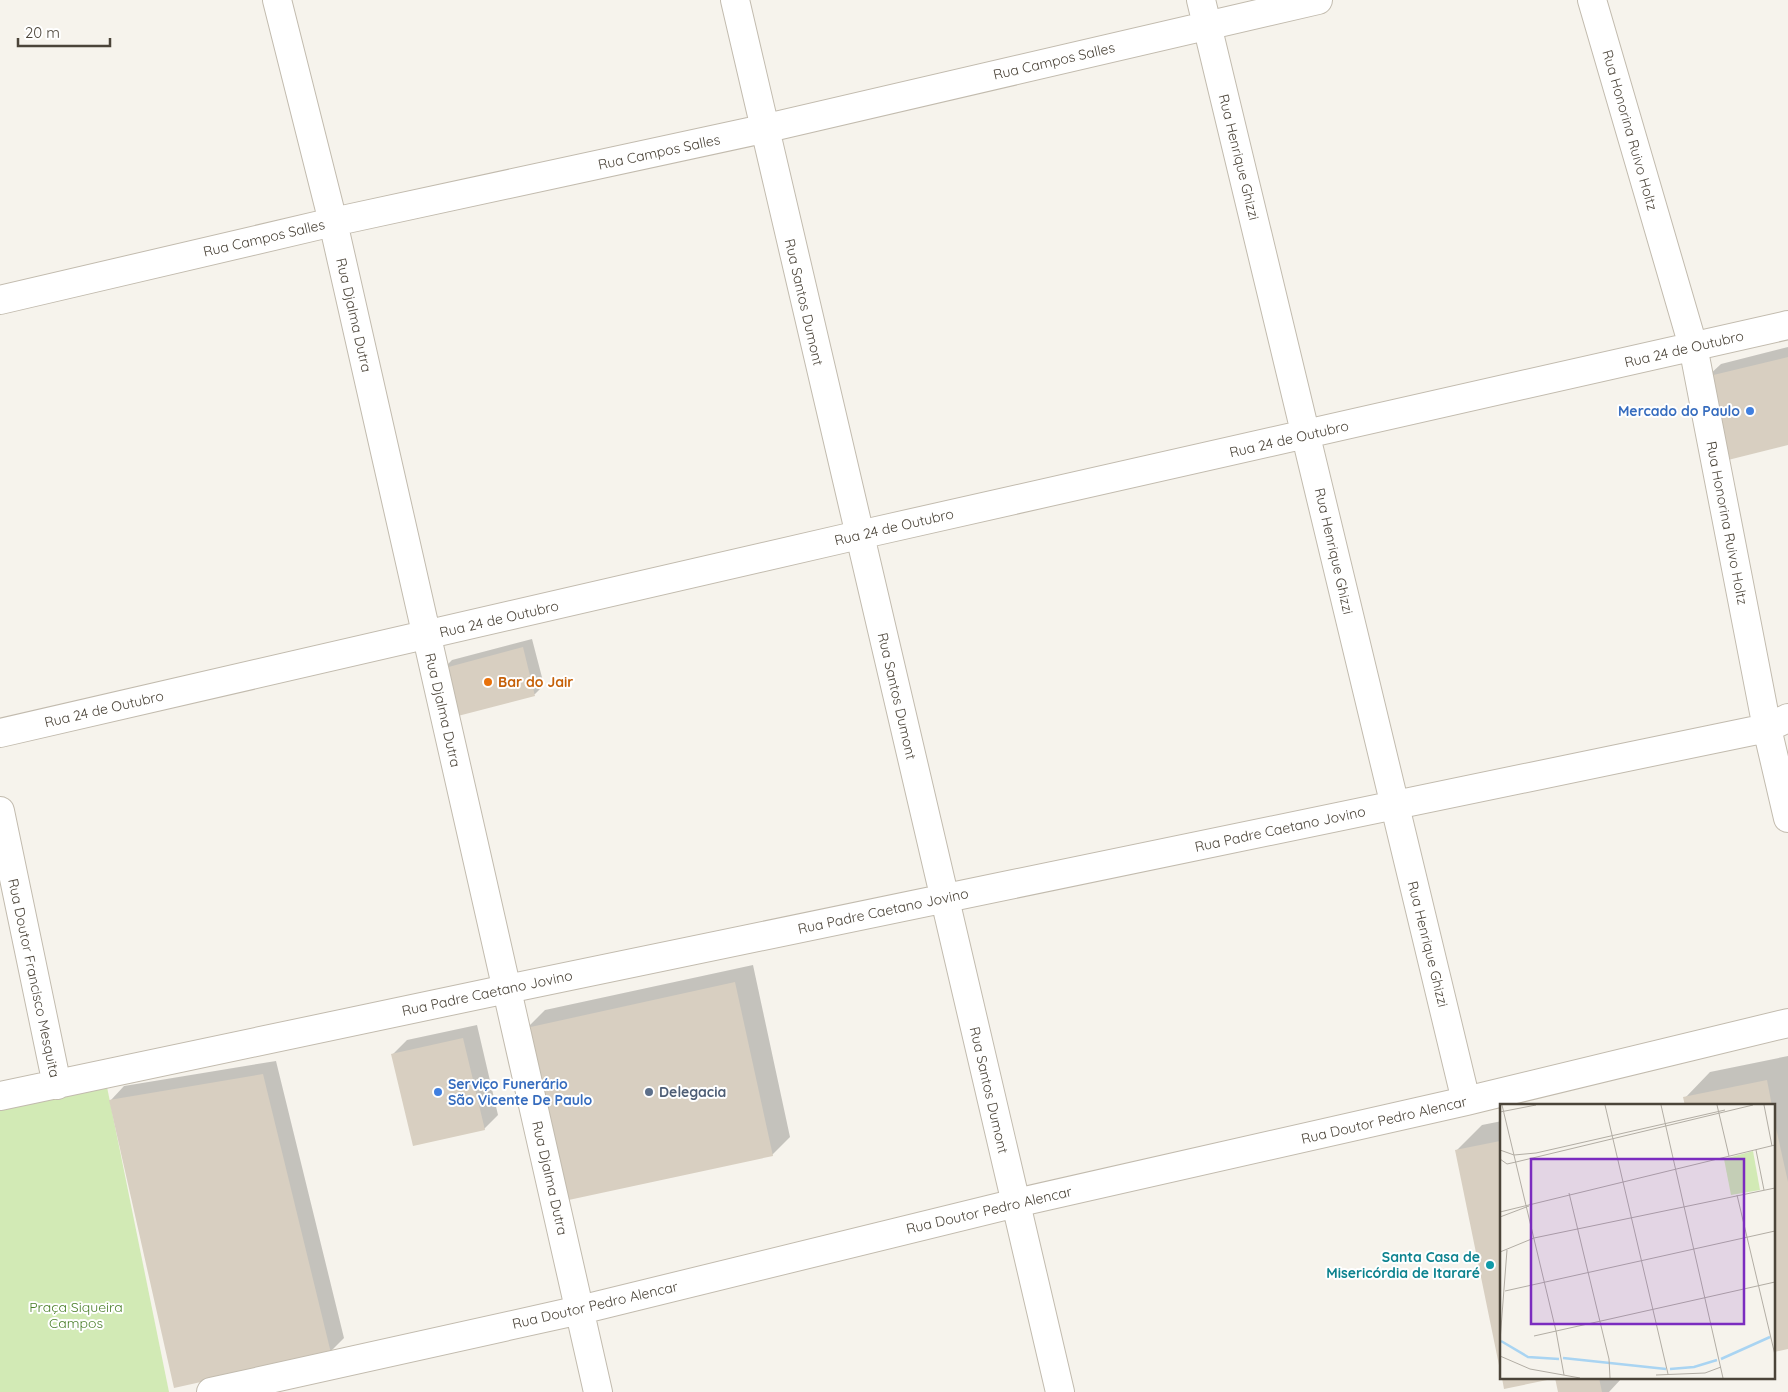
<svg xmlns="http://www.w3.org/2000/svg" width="1788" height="1392" font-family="Quicksand,sans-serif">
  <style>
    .green { fill: #d2eab5 }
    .shadow { fill: #0003 }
    .building { fill: #d8cfc1 }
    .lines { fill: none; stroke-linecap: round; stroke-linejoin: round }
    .street-casing { stroke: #c2bbae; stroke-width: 30 }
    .street { stroke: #fff; stroke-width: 28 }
    .shop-dot { fill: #3f7fe0; stroke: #fff; stroke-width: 2 }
    .food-dot { fill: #e8710a; stroke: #fff; stroke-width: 2 }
    .service-dot { fill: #5c6f8a; stroke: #fff; stroke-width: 2 }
    .culture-dot { fill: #0f9aa8; stroke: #fff; stroke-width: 2 }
    .labels { text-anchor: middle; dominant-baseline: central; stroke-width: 4; stroke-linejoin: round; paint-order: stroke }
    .street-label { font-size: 14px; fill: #4b4439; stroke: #fff }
    .shop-label { font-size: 14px; font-weight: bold; fill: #366cbe; stroke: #fff; text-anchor: end }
    .food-label { font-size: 14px; font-weight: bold; fill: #c56008; stroke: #fff; text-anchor: start }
    .service-label { font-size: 14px; font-weight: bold; fill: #4e5e75; stroke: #fff; text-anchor: start }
    .culture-label { font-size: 14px; font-weight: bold; fill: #0d838f; stroke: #fff; text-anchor: end }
    .park-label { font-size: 14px; fill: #4a7f2a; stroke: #fff }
    .inset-river { fill: none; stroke: #a9d4f2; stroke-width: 2.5 }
    .inset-road { fill: none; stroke: #b2ada4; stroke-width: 1 }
    .view { fill: #7b2cbf; fill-opacity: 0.15; stroke: #7b2cbf; stroke-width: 2.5 }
    .inset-edge { fill: none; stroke: #4b4439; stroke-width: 2.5 }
  </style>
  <rect width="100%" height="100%" fill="#f6f3ec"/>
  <path class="green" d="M 107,1087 L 169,1392 L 0,1392 L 0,1106 Z"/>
  <path class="shadow" d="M 1788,347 L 1788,444 L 1707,377 L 1721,364 Z
    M 532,639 L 544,685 L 535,694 L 455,716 L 443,669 L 452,660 Z
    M 753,965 L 790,1137 L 772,1155 L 527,1028 L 545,1010 Z
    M 477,1025 L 498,1115 L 484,1129 L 393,1054 L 407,1040 Z
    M 1788,1056 L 1788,1348 L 1774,1351 L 1774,1106 L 1686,1106 L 1685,1098 L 1710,1072 Z
    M 276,1061 L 344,1338 L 330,1352 L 111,1100 L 124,1086 Z
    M 1502,1121 L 1502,1373 L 1456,1151 L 1482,1125 Z
    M 1557,1378 L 1622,1378 L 1609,1392 L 1559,1392 Z"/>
  <path class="building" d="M 1788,357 L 1788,445 L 1724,461 L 1705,377 Z
    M 523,647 L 535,696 L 454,717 L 441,669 Z
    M 735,982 L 773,1156 L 564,1201 L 526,1028 Z
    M 463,1038 L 485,1130 L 413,1146 L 391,1054 Z
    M 263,1074 L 331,1353 L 174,1388 L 109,1100 Z
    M 1767,1080 L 1772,1106 L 1685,1106 L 1683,1097 Z
    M 1774,1119 L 1788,1182 L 1788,1349 L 1774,1352 Z
    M 1500,1141 L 1502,1152 L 1501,1375 L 1455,1150 Z
    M 1502,1378 L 1552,1378 L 1552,1379 L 1504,1389 Z
    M 1555,1378 L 1599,1378 L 1602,1392 L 1558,1392 Z"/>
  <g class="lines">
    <g class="street-casing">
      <path id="street" d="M 277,0 L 333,222 L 598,1392
        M 735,0 L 1060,1392
        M 1201,0 L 1466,1101
        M 1592,0 L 1693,346 L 1767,728 L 1788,818
        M 0,300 L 333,222 L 763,129 L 1318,0
        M 0,733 L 859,535 L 1788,325
        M 0,811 L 57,1085
        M 0,1096 L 507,989 L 1767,728 L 1788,718
        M 211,1392 L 580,1310 L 1016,1203 L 1466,1101 L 1788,1023"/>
    </g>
    <use href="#street" class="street"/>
  </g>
  <g class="shop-dot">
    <circle cx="1750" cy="411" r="5"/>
    <circle cx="438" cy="1092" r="5"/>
  </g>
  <circle class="food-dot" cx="488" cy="682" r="5"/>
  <circle class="service-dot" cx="649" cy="1092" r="5"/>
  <circle class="culture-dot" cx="1490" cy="1265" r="5"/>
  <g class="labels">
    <g class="street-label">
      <text transform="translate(1054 61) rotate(-13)">Rua Campos Salles</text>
      <text transform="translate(1630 130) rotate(74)">Rua Honorina Ruivo Holtz</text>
      <text transform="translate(659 152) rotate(-12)">Rua Campos Salles</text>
      <text transform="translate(1239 157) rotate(76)">Rua Henrique Ghizzi</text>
      <text transform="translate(264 238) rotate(-13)">Rua Campos Salles</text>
      <text transform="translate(804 302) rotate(77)">Rua Santos Dumont</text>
      <text transform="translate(354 315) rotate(77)">Rua Djalma Dutra</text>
      <text transform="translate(1684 349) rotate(-13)">Rua 24 de Outubro</text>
      <text transform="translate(1289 439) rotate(-13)">Rua 24 de Outubro</text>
      <text transform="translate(1727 523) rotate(79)">Rua Honorina Ruivo Holtz</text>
      <text transform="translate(894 527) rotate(-13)">Rua 24 de Outubro</text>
      <text transform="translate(1334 551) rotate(77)">Rua Henrique Ghizzi</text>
      <text transform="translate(499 619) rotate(-13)">Rua 24 de Outubro</text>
      <text transform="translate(897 696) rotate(77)">Rua Santos Dumont</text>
      <text transform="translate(104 709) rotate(-13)">Rua 24 de Outubro</text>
      <text transform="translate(443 710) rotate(77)">Rua Djalma Dutra</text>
      <text transform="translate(1280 829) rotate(-12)">Rua Padre Caetano Jovino</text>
      <text transform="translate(883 911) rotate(-12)">Rua Padre Caetano Jovino</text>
      <text transform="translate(1428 944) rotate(76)">Rua Henrique Ghizzi</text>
      <text transform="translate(34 978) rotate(78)">Rua Doutor Francisco Mesquita</text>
      <text transform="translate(487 993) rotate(-12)">Rua Padre Caetano Jovino</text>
      <text transform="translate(989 1090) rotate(77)">Rua Santos Dumont</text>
      <text transform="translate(1384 1120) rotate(-13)">Rua Doutor Pedro Alencar</text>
      <text transform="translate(550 1178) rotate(77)">Rua Djalma Dutra</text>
      <text transform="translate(989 1210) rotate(-13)">Rua Doutor Pedro Alencar</text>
      <text transform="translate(595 1305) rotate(-13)">Rua Doutor Pedro Alencar</text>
    </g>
    <g class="shop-label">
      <text x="1740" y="411">Mercado do Paulo</text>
      <text x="448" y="1084" text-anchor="start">Serviço Funerário<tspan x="448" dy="16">São Vicente De Paulo</tspan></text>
    </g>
    <g class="food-label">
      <text x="498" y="682">Bar do Jair</text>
    </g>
    <g class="service-label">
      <text x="659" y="1092">Delegacia</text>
    </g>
    <g class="culture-label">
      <text x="1480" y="1257">Santa Casa de<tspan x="1480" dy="16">Misericórdia de Itararé</tspan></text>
    </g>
    <g class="park-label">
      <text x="76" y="1307">Praça Siqueira<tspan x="76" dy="16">Campos</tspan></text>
    </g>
  </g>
  <g transform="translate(1500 1104)">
    <rect width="275" height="275" fill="#f6f3ec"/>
    <path d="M 253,47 L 260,86 L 231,91 L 224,55 Z" fill="#d2eab5"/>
    <path class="inset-river" d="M 1,237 L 28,253 L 59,255M 63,254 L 166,265M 221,255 L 270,233M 170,265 L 194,263 L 217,256"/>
    <path class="inset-road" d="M 2,1 L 56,227 L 64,271M 105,1 L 168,270M 161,1 L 223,274M 217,1 L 229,52M 264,1 L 272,42M 0,8 L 36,1M 0,46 L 14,51 L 36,49 L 225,6M 256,46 L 264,86M 0,55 L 7,60 L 16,58 L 253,1M 69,89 L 109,255 L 110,274M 237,91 L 275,251M 0,108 L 275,41M 0,113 L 29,102M 0,148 L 34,134 L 275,84M 5,187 L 275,127M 34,232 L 275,178M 0,237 L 7,146M 0,252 L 30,265 L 80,274M 156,271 L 205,269 L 221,263"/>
    <path class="view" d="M 31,55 L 244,55 L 244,220 L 31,220 Z"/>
    <rect width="275" height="275" class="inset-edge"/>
  </g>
  <path d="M18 38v8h92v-8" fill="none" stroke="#4b4439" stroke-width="2.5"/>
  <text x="25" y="38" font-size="15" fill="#4b4439" stroke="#ffffff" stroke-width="4" paint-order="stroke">20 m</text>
</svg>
